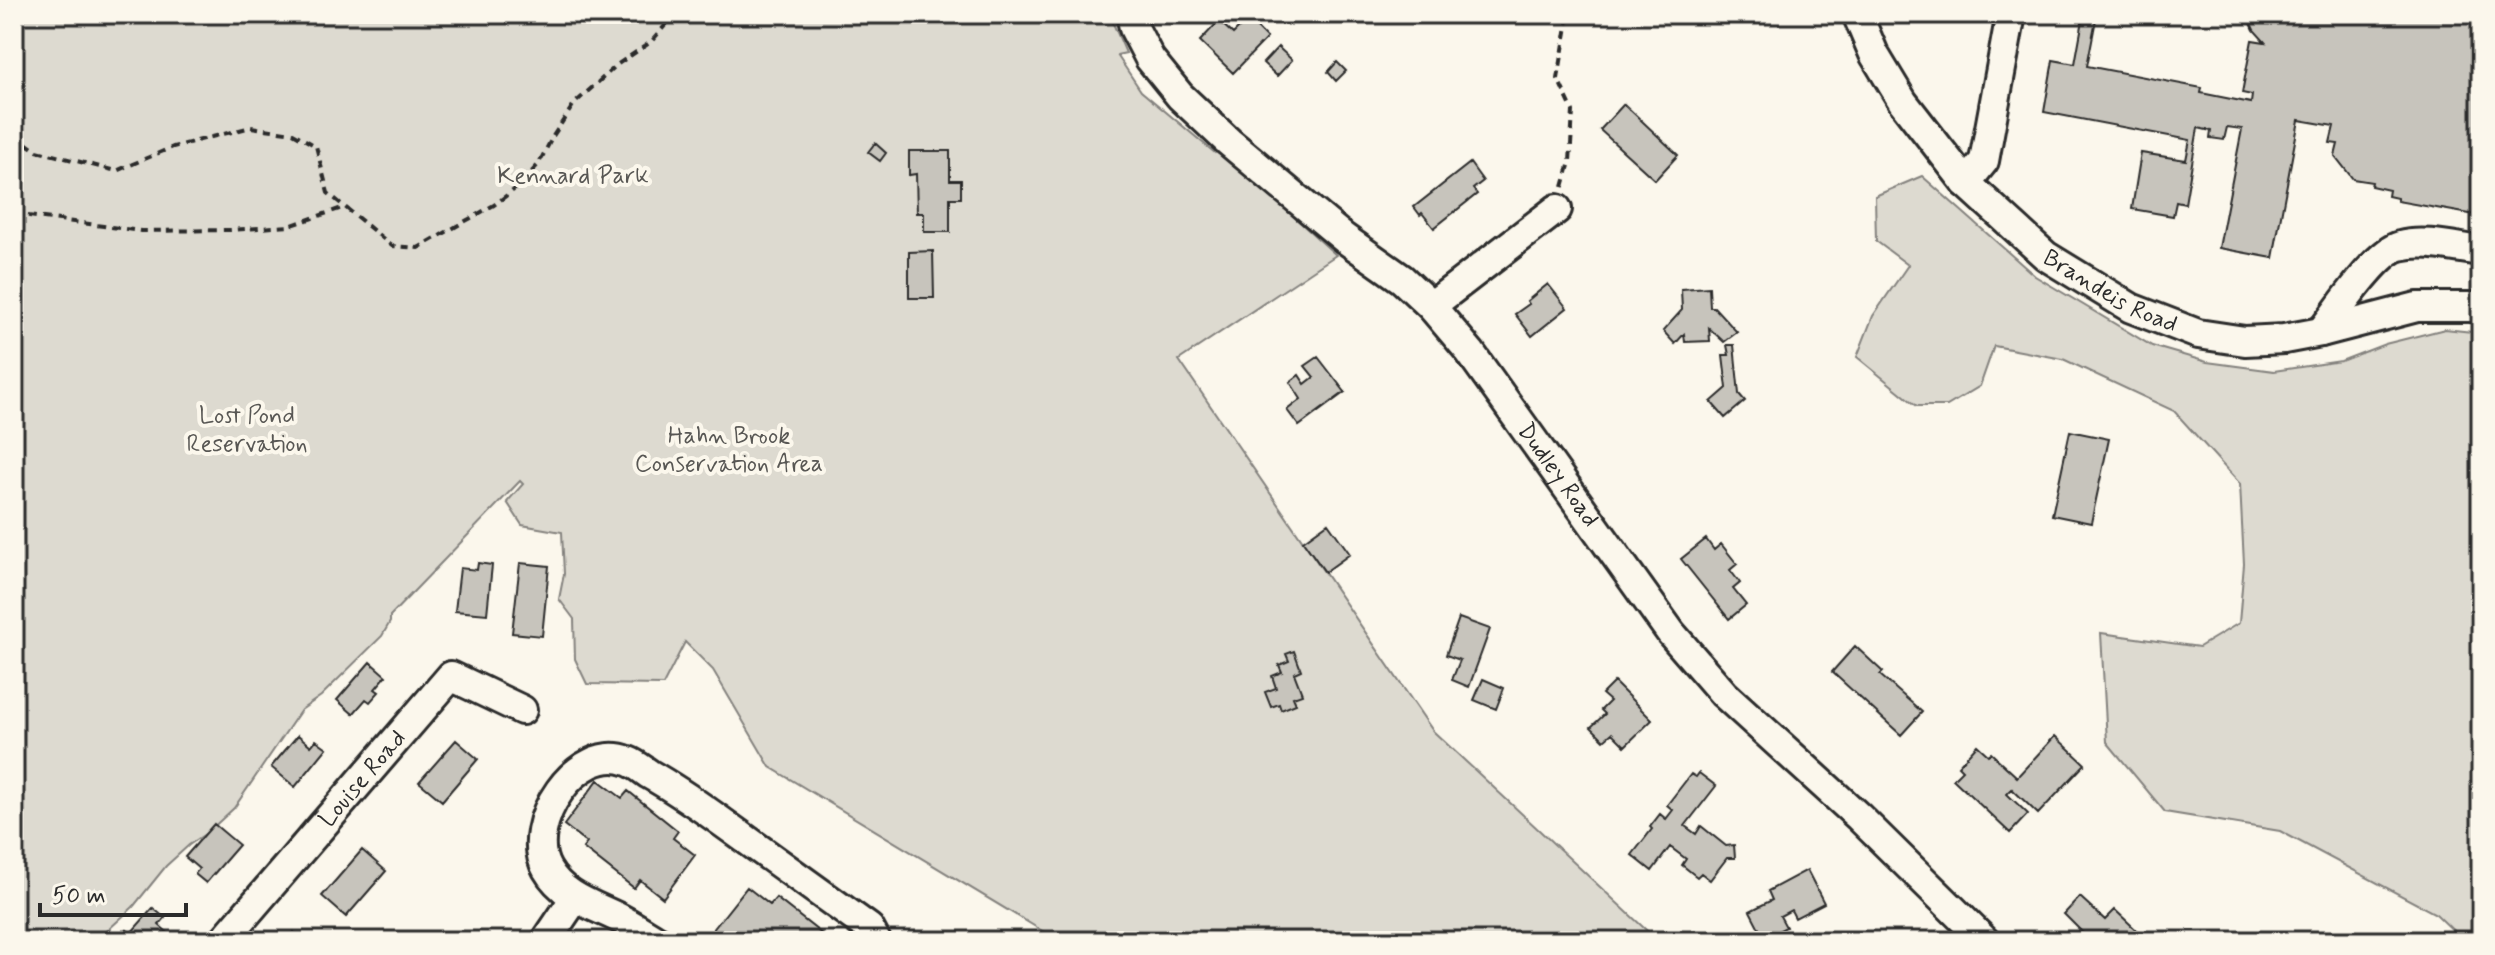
<svg xmlns="http://www.w3.org/2000/svg" width="2495" height="955" font-family="Mynerve,sans-serif">
  <style>
    .green { fill: #dddad0; stroke: #84827e; stroke-width: 2 }
    .building { fill: #c7c4bc; stroke: #2b2b2b; stroke-width: 2 }
    .lines { fill: none; stroke-linecap: round; stroke-linejoin: round }
    .minor-casing { stroke: #2b2b2b; stroke-width: 34 }
    .path { stroke: #2b2b2b; stroke-width: 4; stroke-dasharray: 8 6; stroke-linecap: butt }
    .minor { stroke: #fbf7ec; stroke-width: 28 }
    .labels { text-anchor: middle; dominant-baseline: central; stroke-width: 8; stroke-linejoin: round; paint-order: stroke }
    .park-label { font-size: 24px; fill: #585754; stroke: #fbf7ec }
    .street-label { font-size: 24px; fill: #2b2b2b; stroke: #fbf7ec }
  </style>
  <rect width="100%" height="100%" fill="#fbf7ec"/>
  <filter id="ink" filterUnits="userSpaceOnUse"><feTurbulence type="fractalNoise" baseFrequency=".0125" numOctaves="2"/><feDisplacementMap in="SourceGraphic" scale="16" xChannelSelector="R" yChannelSelector="G"/><feConvolveMatrix kernelMatrix="1 2 1 2 8 2 1 2 1" color-interpolation-filters="sRGB"/></filter>
  <g filter="url(#ink)">
    <path class="green" d="M 14,14 L 1109,14 L 1126,53 L 1117,55 L 1141,91 L 1215,153 L 1220,150 L 1336,255 L 1179,360 L 1433,731 L 1658,941 L 1059,941 L 770,767 L 713,670 L 685,642 L 663,685 L 587,684 L 575,659 L 574,619 L 559,599 L 564,574 L 562,532 L 522,525 L 507,502 L 523,484 L 520,481 L 390,616 L 390,622 L 382,636 L 321,696 L 301,710 L 234,808 L 208,832 L 189,845 L 166,866 L 133,907 L 96,941 L 14,941 Z
      M 1922,176 L 2035,276 L 2152,346 L 2207,362 L 2274,371 L 2341,361 L 2385,344 L 2445,329 L 2481,333 L 2481,941 L 2464,941 L 2436,914 L 2280,831 L 2165,812 L 2107,742 L 2101,633 L 2199,647 L 2239,623 L 2244,564 L 2240,484 L 2174,411 L 2063,359 L 1994,346 L 1980,386 L 1947,406 L 1917,406 L 1857,357 L 1873,316 L 1908,265 L 1876,241 L 1875,196 Z"/>
    <path class="building" d="M 2084,14 L 2097,14 L 2087,66 L 2202,88 L 2201,93 L 2251,103 L 2252,95 L 2242,93 L 2252,40 L 2265,42 L 2254,30 L 2247,14 L 2481,14 L 2481,216 L 2397,201 L 2397,198 L 2388,196 L 2389,190 L 2371,186 L 2372,182 L 2353,179 L 2335,156 L 2338,144 L 2330,143 L 2334,126 L 2299,120 L 2273,258 L 2219,248 L 2242,129 L 2227,127 L 2224,140 L 2210,138 L 2211,131 L 2198,128 L 2185,204 L 2176,202 L 2173,216 L 2132,209 L 2141,153 L 2186,160 L 2190,140 L 2044,112 L 2053,60 L 2075,64 Z
      M 1248,19 L 1267,38 L 1233,73 L 1200,41 L 1219,21 L 1233,34 Z
      M 1278,47 L 1292,60 L 1277,76 L 1263,63 Z
      M 1337,62 L 1346,71 L 1336,81 L 1328,72 Z
      M 1624,104 L 1678,155 L 1655,180 L 1600,130 Z
      M 875,143 L 886,153 L 880,161 L 868,152 Z
      M 909,151 L 950,151 L 950,180 L 961,180 L 961,198 L 950,198 L 950,232 L 924,232 L 924,213 L 917,213 L 916,174 L 909,175 Z
      M 1470,163 L 1483,181 L 1473,189 L 1477,194 L 1434,228 L 1422,213 L 1420,215 L 1414,207 Z
      M 933,251 L 934,298 L 909,298 L 909,252 Z
      M 1548,284 L 1567,308 L 1532,336 L 1515,314 L 1529,304 L 1527,301 Z
      M 1709,287 L 1710,307 L 1714,307 L 1737,332 L 1724,342 L 1709,328 L 1710,341 L 1685,342 L 1684,334 L 1675,344 L 1663,331 L 1682,310 L 1681,289 Z
      M 1727,345 L 1734,345 L 1739,394 L 1745,401 L 1725,418 L 1711,402 L 1727,388 L 1723,355 L 1729,355 Z
      M 1318,357 L 1345,392 L 1299,426 L 1287,410 L 1301,399 L 1290,382 L 1299,375 L 1305,384 L 1314,377 L 1305,366 Z
      M 2070,431 L 2109,439 L 2091,523 L 2052,515 Z
      M 1328,523 L 1350,554 L 1325,572 L 1303,541 Z
      M 1706,539 L 1714,550 L 1721,544 L 1737,564 L 1730,570 L 1740,583 L 1733,589 L 1746,605 L 1729,619 L 1681,559 Z
      M 478,563 L 492,565 L 487,614 L 455,611 L 460,568 L 477,570 Z
      M 520,563 L 549,566 L 542,636 L 512,633 Z
      M 1459,618 L 1490,629 L 1469,687 L 1452,680 L 1460,660 L 1446,655 Z
      M 1855,646 L 1883,672 L 1880,675 L 1922,712 L 1901,735 L 1832,672 Z
      M 1294,651 L 1301,670 L 1294,673 L 1302,694 L 1293,697 L 1296,704 L 1281,710 L 1279,704 L 1271,707 L 1265,692 L 1276,688 L 1272,676 L 1282,672 L 1279,665 L 1289,661 L 1286,654 Z
      M 370,662 L 386,676 L 375,689 L 379,692 L 370,702 L 366,699 L 353,714 L 337,700 Z
      M 1483,679 L 1504,688 L 1496,709 L 1474,700 Z
      M 1614,682 L 1652,720 L 1625,746 L 1612,733 L 1604,740 L 1591,727 L 1605,714 L 1601,710 L 1610,701 L 1602,694 Z
      M 298,735 L 311,746 L 316,740 L 327,748 L 295,787 L 271,767 Z
      M 2055,736 L 2085,764 L 2038,814 L 2012,789 L 2007,794 L 2028,814 L 2010,833 L 1953,779 L 1962,770 L 1958,766 L 1977,745 L 1988,755 L 1991,753 L 2017,777 Z
      M 456,740 L 478,759 L 442,801 L 419,782 Z
      M 1699,773 L 1716,786 L 1685,826 L 1696,834 L 1701,826 L 1726,846 L 1734,845 L 1735,858 L 1727,858 L 1710,880 L 1701,873 L 1697,877 L 1682,865 L 1686,859 L 1670,847 L 1652,871 L 1632,855 L 1652,829 L 1650,827 L 1660,814 L 1666,819 L 1673,810 L 1667,805 L 1691,774 L 1696,777 Z
      M 598,780 L 622,798 L 628,791 L 678,831 L 673,838 L 695,855 L 663,898 L 640,880 L 634,888 L 583,848 L 587,843 L 564,825 Z
      M 214,824 L 239,845 L 206,883 L 195,874 L 199,869 L 185,857 Z
      M 362,850 L 386,871 L 346,917 L 322,896 Z
      M 1807,870 L 1824,903 L 1795,918 L 1791,910 L 1780,916 L 1786,927 L 1764,938 L 1750,911 L 1772,900 L 1768,891 Z
      M 747,887 L 770,905 L 776,898 L 827,938 L 825,941 L 725,941 L 712,931 Z
      M 2080,897 L 2105,920 L 2115,910 L 2146,939 L 2085,941 L 2088,938 L 2064,914 Z
      M 153,908 L 165,918 L 159,925 L 168,933 L 162,941 L 118,941 L 127,930 L 131,933 Z
      M 294,932 L 305,941 L 286,941 Z"/>
    <g class="lines">
      <g class="minor-casing">
        <g id="minor">
          <path id="s1" d="M 1131,14 L 1134,28 L 1150,59 L 1180,96 L 1229,142 L 1344,238 L 1402,279 L 1431,306 L 1470,352 L 1671,633 L 1724,694 L 1859,817 L 1985,941"/>
          <path id="s2" d="M 1857,14 L 1874,54 L 1903,102 L 1966,183 L 2046,256 L 2131,308 L 2198,334 L 2245,341 L 2284,339 L 2321,332 L 2417,307 L 2481,307"/>
          <path d="M 1966,183 L 1984,161 L 2011,14"/>
          <path d="M 1431,306 L 1557,209"/>
          <path d="M 2321,332 C 2338,311 2376,252 2400,246 C 2425,239 2456,248 2481,251"/>
          <path id="s3" d="M 223,941 L 451,676 L 522,710"/>
          <path d="M 546,941 L 575,898"/>
          <path d="M 658,941 C 646,934 634,926 621,919 C 593,905 563,897 547,869 C 522,825 578,741 628,761 C 636,764 643,770 649,774 C 672,787 694,802 715,817 C 767,854 818,891 869,928 L 876,941"/>
        </g>
      </g>
      <path class="path" d="M 14,135 L 37,151 L 116,171 L 173,147 L 251,127 L 293,133 L 316,146 L 328,193 L 392,246 L 418,248 L 494,205 L 515,189 L 538,165 L 553,136 L 574,104 L 618,64 L 651,42 L 675,14
        M 1563,187 L 1570,162 L 1573,111 L 1558,79 L 1569,14
        M 14,214 L 141,231 L 230,230 L 289,226 L 345,207
        M 2481,568 L 2473,587 L 2481,630"/>
      <use href="#minor" class="minor"/>
    </g>
  </g>
  <g class="labels">
    <g class="park-label">
      <text x="573" y="176">Kennard Park</text>
      <text x="247" y="416">Lost Pond<tspan x="247" dy="28">Reservation</tspan></text>
      <text x="729" y="436">Hahn Brook<tspan x="729" dy="28">Conservation Area</tspan></text>
    </g>
    <g class="street-label">
      <text stroke="none"><textPath href="#s2" startOffset="384">Brandeis Road</textPath></text>
      <text stroke="none"><textPath href="#s1" startOffset="636">Dudley Road</textPath></text>
      <text stroke="none"><textPath href="#s3" startOffset="214">Louise Road</textPath></text>
    </g>
  </g>
  <rect width="2495" height="955" fill="none" stroke="#fbf7ec" stroke-width="48"/>
  <rect x="24" y="24" width="2447" height="907" fill="none" stroke="#2b2b2b" stroke-width="3" filter="url(#ink)"/>
  <path d="M40 903v12h146v-12" fill="none" stroke="#2b2b2b" stroke-width="4"/>
  <text x="52" y="903" font-size="24" fill="#2b2b2b" stroke="#fbf7ec" stroke-width="6" paint-order="stroke">50 m</text>
</svg>
